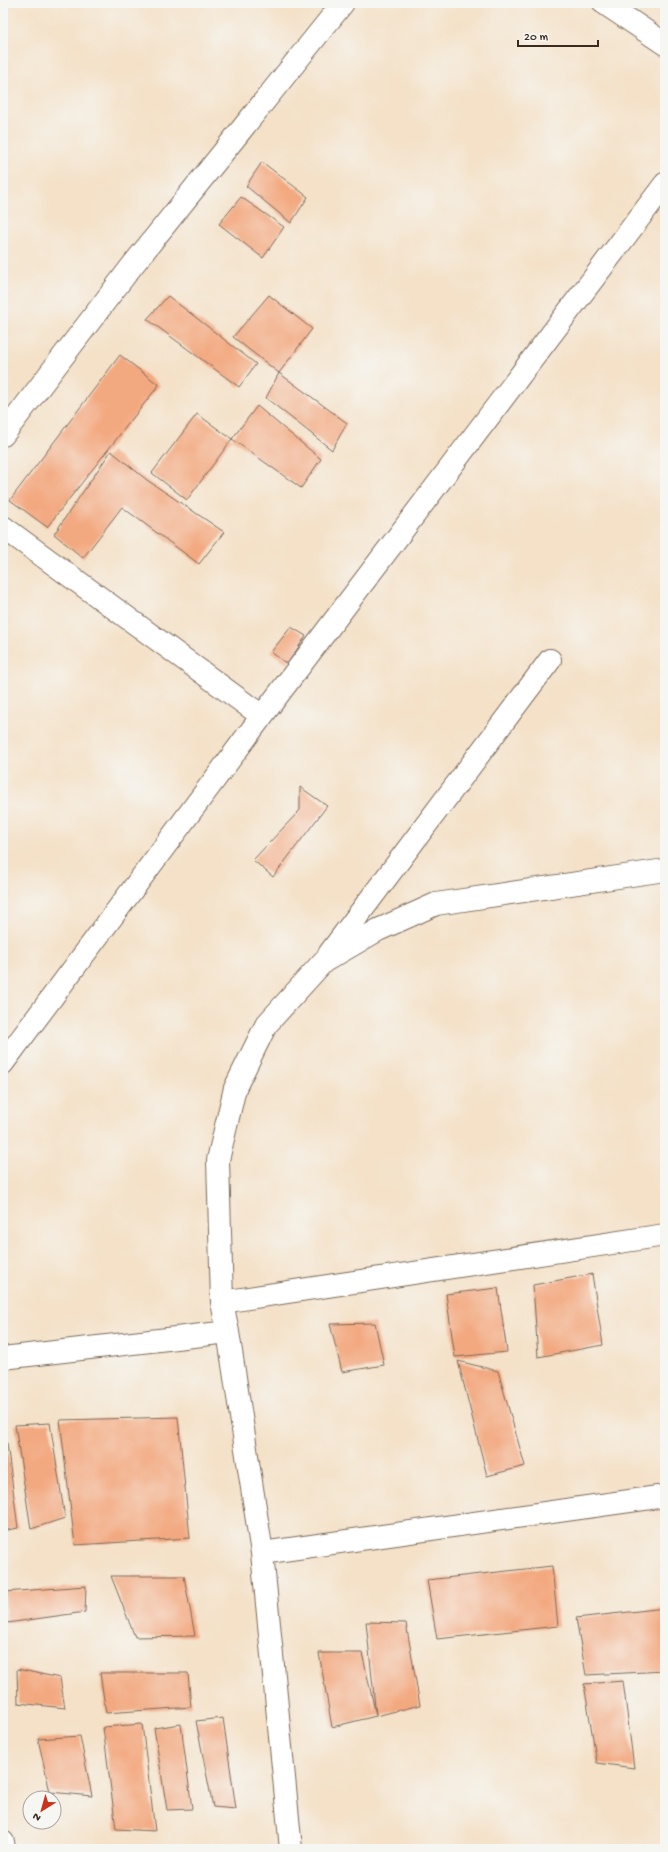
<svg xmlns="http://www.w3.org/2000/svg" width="668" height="1852" font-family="'Gochi Hand',sans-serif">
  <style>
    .building { fill: #f3a980 }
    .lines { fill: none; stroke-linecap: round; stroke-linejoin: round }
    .minor-casing { stroke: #7c6a5a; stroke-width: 24 }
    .minor { stroke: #fff; stroke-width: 22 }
  </style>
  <rect width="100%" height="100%" fill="#f6f6f2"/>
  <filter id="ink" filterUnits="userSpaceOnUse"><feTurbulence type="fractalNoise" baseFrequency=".025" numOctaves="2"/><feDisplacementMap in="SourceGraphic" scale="8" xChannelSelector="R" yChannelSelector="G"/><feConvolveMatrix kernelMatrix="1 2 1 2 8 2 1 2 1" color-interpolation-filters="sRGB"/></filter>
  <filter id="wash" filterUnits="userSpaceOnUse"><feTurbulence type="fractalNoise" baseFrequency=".012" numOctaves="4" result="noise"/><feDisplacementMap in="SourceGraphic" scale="16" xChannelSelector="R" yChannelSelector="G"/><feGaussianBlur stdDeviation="0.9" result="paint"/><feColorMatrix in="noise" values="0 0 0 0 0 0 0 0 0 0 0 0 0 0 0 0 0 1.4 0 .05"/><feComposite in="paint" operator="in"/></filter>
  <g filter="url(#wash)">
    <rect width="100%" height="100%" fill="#f4e1c8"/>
    <g id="blocks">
      <path class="building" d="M 262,162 L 308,197 L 291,223 L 246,186 Z
        M 241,197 L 284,227 L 263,258 L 219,224 Z
        M 269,295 L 312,329 L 279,373 L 347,423 L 332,450 L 266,398 L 279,373 L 233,337 Z
        M 168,296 L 256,364 L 239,387 L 147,319 Z
        M 120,355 L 159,385 L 47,527 L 10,500 Z
        M 257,406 L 321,459 L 301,488 L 232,439 Z
        M 197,414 L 232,439 L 187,500 L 152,473 Z
        M 111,451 L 147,480 L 224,532 L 199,564 L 122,507 L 83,558 L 54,534 Z
        M 291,627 L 306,636 L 287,664 L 271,652 Z
        M 300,787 L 327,806 L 273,877 L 253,860 L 300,810 Z
        M 592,1274 L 603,1345 L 538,1357 L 533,1285 Z
        M 498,1288 L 507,1352 L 455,1357 L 446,1294 Z
        M 375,1323 L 384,1365 L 342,1372 L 330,1324 Z
        M 458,1361 L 498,1371 L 525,1466 L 487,1476 Z
        M 178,1417 L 190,1538 L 75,1545 L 60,1420 Z
        M 50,1423 L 65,1518 L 31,1529 L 15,1425 Z
        M 3,1443 L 7,1443 L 18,1528 L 3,1531 Z
        M 552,1566 L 558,1626 L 437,1639 L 427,1580 Z
        M 111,1576 L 184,1576 L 195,1636 L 135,1637 Z
        M 86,1586 L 85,1612 L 7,1623 L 4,1592 Z
        M 665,1608 L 665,1671 L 586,1675 L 576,1618 Z
        M 366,1622 L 406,1623 L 420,1705 L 332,1727 L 319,1653 L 362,1653 L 376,1715 Z
        M 17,1669 L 60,1678 L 65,1708 L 18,1703 Z
        M 100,1673 L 188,1673 L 191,1707 L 106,1713 Z
        M 623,1681 L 634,1768 L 597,1763 L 584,1684 Z
        M 223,1718 L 236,1809 L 213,1807 L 196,1721 Z
        M 142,1724 L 155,1831 L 116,1829 L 103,1727 Z
        M 181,1724 L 192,1809 L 167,1810 L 154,1728 Z
        M 80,1736 L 92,1796 L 50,1792 L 38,1739 Z"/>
    </g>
  </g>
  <g filter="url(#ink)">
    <use href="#blocks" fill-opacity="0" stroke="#7c6a5a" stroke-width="1"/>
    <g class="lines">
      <g class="minor-casing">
        <path id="minor" d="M 604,3 L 665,44
          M 3,435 L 132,266 L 343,3
          M 3,527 L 262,716
          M 329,954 L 550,660
          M 3,1063 L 262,716 L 665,184
          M 222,1302 L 665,1235
          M 3,1358 L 228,1332
          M 262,1553 L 665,1496
          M 3,1842 L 4,1849
          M 291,1849 L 262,1553 L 228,1332 L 222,1302 L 218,1160 L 235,1088 L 266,1025 L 323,962 L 378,930 L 436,904 L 665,870"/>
      </g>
      <use href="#minor" class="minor"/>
    </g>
  </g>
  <rect width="668" height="1852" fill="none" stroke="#f6f6f2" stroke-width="16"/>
  <g transform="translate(42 1810) rotate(217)"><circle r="19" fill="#f6f6f2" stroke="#aba49d"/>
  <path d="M0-3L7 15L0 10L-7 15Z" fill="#c8321e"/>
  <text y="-6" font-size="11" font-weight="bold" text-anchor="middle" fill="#3b2a1e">N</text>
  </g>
  <path d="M518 40v6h80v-6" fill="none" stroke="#3b2a1e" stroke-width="2"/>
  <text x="524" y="40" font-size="12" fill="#3b2a1e" stroke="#f6f6f2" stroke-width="3" paint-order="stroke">20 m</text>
</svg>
